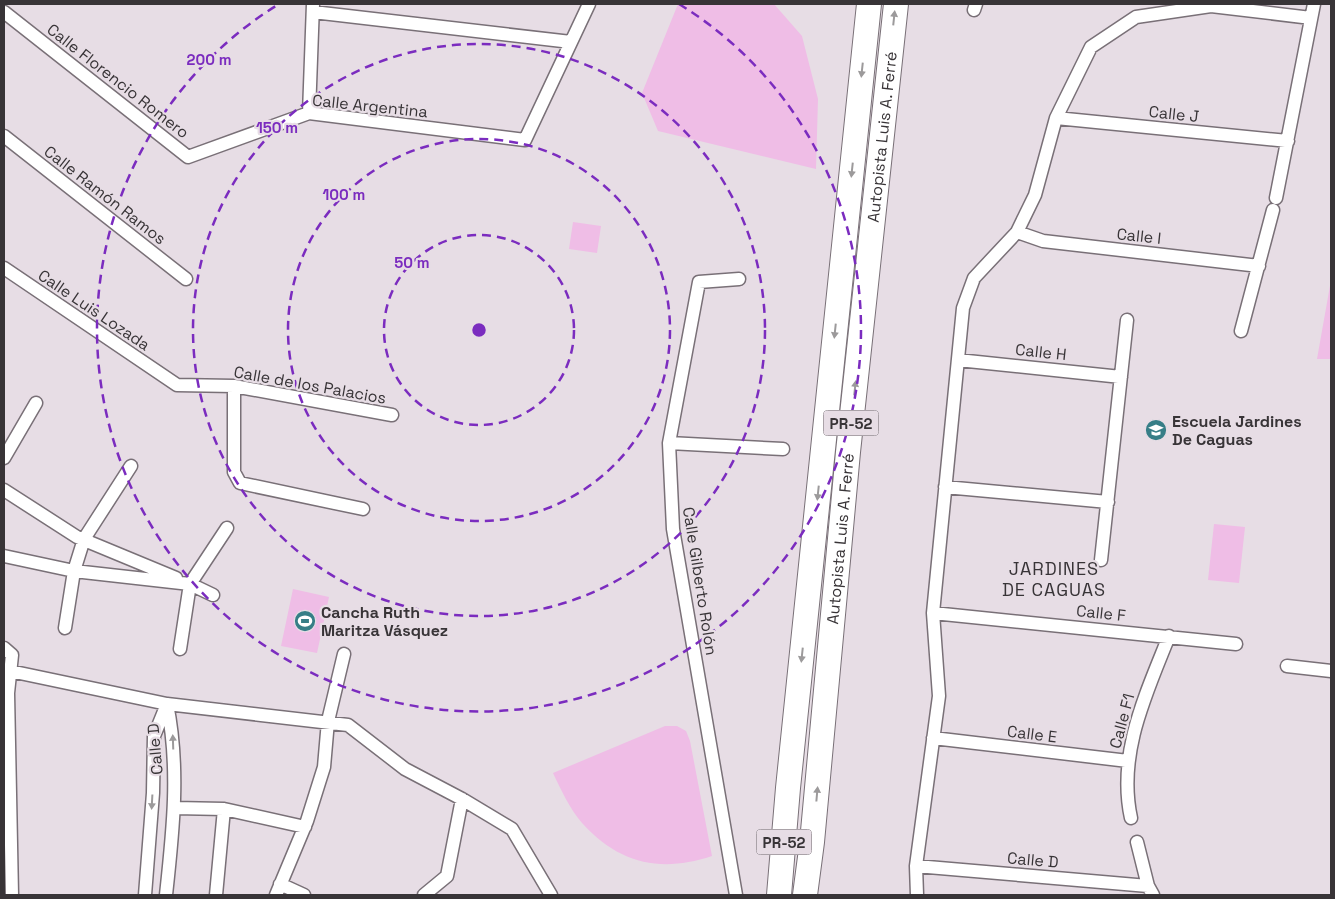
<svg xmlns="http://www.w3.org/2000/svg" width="1335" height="899" font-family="'Space Grotesk',sans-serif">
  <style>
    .green { fill: #efbde6 }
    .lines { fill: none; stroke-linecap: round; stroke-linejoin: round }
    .minor-casing { stroke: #797077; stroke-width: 15 }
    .motorway-casing { stroke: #797077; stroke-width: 26 }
    .minor { stroke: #fff; stroke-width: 12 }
    .motorway { stroke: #fff; stroke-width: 24 }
    .oneway { fill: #9c9a9b }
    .ring { fill: none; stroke: #7b2cbf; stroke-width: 2.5; stroke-dasharray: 9 6 }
    .labels { text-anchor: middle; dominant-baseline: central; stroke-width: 4.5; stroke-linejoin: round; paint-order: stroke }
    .shield { fill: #e7dde5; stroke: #6c676b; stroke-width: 1 }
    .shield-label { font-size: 15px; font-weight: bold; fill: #383437 }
    .street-label { font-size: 16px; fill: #383437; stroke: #e7dde5 }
    .poi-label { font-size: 16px; font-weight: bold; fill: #383437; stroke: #e7dde5; text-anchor: start }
    .neighbourhood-label { font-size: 18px; letter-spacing: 1px; fill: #383437; stroke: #e7dde5 }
    .centre { fill: #7b2cbf; stroke: #e7dde5; stroke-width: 2.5 }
    .ring-label { font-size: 15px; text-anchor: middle; font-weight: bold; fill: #7b2cbf; stroke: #e7dde5; stroke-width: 4.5; stroke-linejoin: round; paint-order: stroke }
  </style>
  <rect width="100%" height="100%" fill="#e7dde5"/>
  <path class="green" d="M 678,4 L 774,4 L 802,36 L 818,99 L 816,169 L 658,131 L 642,93 Z
    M 573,222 L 601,226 L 597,253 L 569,249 Z
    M 1331,280 L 1331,359 L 1317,359 Z
    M 1214,524 L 1245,527 L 1239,583 L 1208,580 Z
    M 293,589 L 329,597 L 317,653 L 281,646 Z
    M 665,726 L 677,726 L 686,731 L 690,741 L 712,856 C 661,873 619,864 582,823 C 570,809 561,790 553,773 Z"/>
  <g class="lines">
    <g class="minor-casing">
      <path id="minor" d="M 974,10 L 976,4
        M 4,12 L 188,157 L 309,113 L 525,140 L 589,4
        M 313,12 L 571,42
        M 309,113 L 313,4
        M 1056,118 L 1288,141
        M 4,136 L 186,279
        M 1276,198 L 1314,4
        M 1017,232 L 1043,241 L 1259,266
        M 4,268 L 177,385 L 234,386 L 392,415
        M 1241,331 L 1273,210
        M 958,360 L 1121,377
        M 234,386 L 234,472 L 240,483 L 363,509
        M 669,443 L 783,449
        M 4,458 L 36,403
        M 945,487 L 1108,502
        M 4,490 L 77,537 L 176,578
        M 4,556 L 74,571 L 190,584 L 213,595
        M 1101,560 L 1127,320
        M 933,613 L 1236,644
        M 65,628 L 74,571 L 84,539 L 131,466
        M 4,648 L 12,655 L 8,693 L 12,895
        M 180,649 L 190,584 L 227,528
        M 1287,666 L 1331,671
        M 10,671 L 167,704 L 348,725 L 405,769 L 462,799 L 512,829 L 551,895
        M 933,738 L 1128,761
        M 175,808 L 224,809 L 305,827
        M 1131,818 C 1117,754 1146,694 1169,636
        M 1137,842 L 1148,886 L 1153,895
        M 916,866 L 1148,886
        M 280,884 L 304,895
        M 145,895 L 153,793 L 154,736 L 167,704
        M 166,895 C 173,831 180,768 167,704
        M 216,895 L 224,809
        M 276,895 L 307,821 L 324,767 L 328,721 L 344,654
        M 424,895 L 447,876 L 462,799
        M 736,895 L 673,529 L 669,443 L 699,282 L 739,279
        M 917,895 L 916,866 L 939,696 L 933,613 L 963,308 L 974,278 L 1017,232 L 1035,195 L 1056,118 L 1091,47 L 1136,17 L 1211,6 L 1311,18"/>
    </g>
    <g class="motorway-casing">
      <g id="motorway">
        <path d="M 779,895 L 788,788 L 869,4"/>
        <path id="s1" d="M 805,895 L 812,842 L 848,452 L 896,4"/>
      </g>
    </g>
    <use href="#minor" class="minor"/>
    <use href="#motorway" class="motorway"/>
  </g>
  <defs><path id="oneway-solid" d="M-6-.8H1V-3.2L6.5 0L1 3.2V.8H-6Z" transform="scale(1.25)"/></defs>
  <g class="oneway">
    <use href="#oneway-solid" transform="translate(894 18) rotate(-84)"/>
    <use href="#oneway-solid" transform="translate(862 70) rotate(96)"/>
    <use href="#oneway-solid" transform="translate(852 170) rotate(96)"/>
    <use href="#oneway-solid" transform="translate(835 331) rotate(96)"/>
    <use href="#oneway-solid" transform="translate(855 388) rotate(-84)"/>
    <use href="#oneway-solid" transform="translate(818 493) rotate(96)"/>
    <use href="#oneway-solid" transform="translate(802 655) rotate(96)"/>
    <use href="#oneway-solid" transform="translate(173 742) rotate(-92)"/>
    <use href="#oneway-solid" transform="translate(817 794) rotate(-85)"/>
    <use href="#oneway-solid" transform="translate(152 802) rotate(93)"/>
  </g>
  <g class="ring">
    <circle cx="479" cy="330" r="95"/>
    <circle cx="479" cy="330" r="191"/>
    <circle cx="479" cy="330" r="286"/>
    <path d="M679 4A382 382 0 1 1 279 4"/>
  </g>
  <defs>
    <g id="school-disc" transform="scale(1.125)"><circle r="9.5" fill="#377e87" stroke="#e7dde5"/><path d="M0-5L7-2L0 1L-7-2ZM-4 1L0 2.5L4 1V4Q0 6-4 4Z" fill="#fff"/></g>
    <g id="stadium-disc" transform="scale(1.125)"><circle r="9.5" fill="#377e87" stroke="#e7dde5"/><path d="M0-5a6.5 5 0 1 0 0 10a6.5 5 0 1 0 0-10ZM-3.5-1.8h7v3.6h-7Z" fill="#fff"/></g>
  </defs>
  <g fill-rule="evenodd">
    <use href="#school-disc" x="1156" y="430"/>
    <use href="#stadium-disc" x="305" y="621"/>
  </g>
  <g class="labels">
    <g class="shield">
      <rect x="823.5" y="410.5" width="55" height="25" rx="4"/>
      <rect x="756.5" y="829.5" width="55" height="25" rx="4"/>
    </g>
    <g class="shield-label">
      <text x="851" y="423">PR-52</text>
      <text x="784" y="842">PR-52</text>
    </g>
    <g class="street-label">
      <text transform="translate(118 81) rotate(38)">Calle Florencio Romero</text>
      <text transform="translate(370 106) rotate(6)">Calle Argentina</text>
      <text transform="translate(1174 114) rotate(6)">Calle J</text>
      <text stroke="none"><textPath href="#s1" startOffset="762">Autopista Luis A. Ferré</textPath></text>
      <text transform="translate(105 195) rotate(38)">Calle Ramón Ramos</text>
      <text transform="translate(1139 236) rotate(6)">Calle I</text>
      <text transform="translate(94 310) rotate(34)">Calle Luis Lozada</text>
      <text transform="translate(1041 352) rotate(6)">Calle H</text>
      <text transform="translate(310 385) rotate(10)">Calle de los Palacios</text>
      <text stroke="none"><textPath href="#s1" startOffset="358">Autopista Luis A. Ferré</textPath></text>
      <text transform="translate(700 581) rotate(81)">Calle Gilberto Rolón</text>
      <text transform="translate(1101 613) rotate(6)">Calle F</text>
      <text transform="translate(1122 721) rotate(-75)">Calle F1</text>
      <text transform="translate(1032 734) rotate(7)">Calle E</text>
      <text transform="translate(155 749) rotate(-95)">Calle D</text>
      <text transform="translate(1033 860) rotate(5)">Calle D</text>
    </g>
    <g class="poi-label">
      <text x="1172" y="421">Escuela Jardines<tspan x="1172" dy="18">De Caguas</tspan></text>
      <text x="321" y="612">Cancha Ruth<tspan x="321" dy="18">Maritza Vásquez</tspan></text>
    </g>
    <g class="neighbourhood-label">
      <text x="1054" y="568">JARDINES<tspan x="1054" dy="21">DE CAGUAS</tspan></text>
    </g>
  </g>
  <circle cx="479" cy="330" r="8" class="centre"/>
  <g class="ring-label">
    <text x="209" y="65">200 m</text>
    <text x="277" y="133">150 m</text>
    <text x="344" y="200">100 m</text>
    <text x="412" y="268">50 m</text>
  </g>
  <rect width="1335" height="899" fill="none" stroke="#383437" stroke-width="10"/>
</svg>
